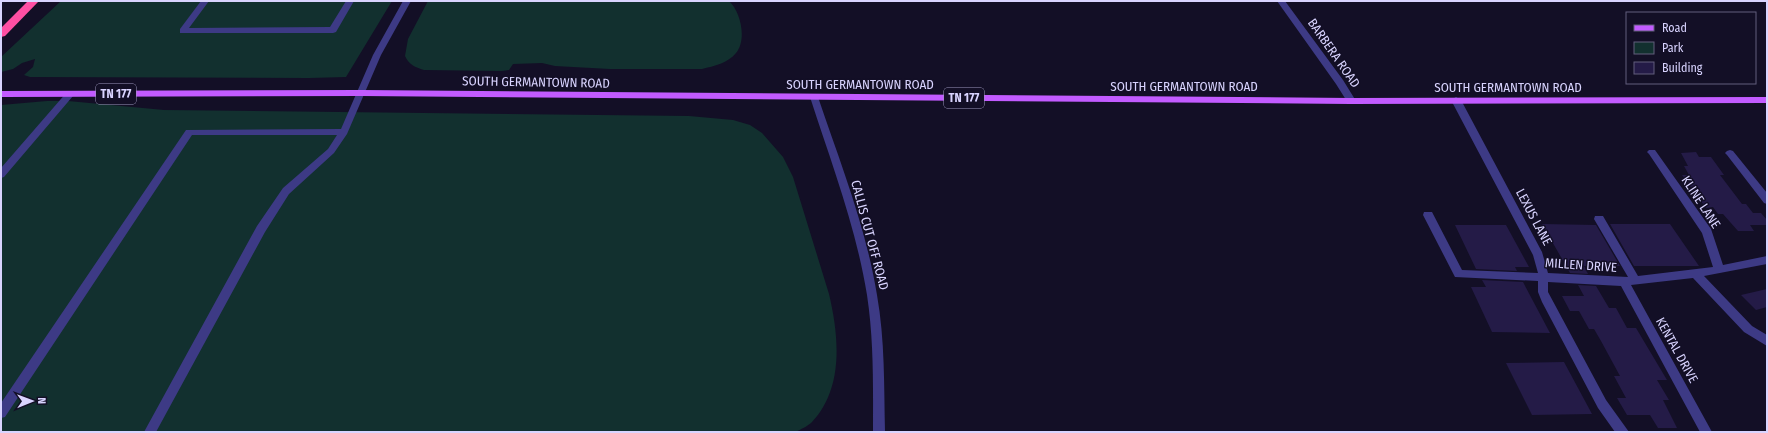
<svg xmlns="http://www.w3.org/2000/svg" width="1768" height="433" font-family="'Fira Sans Condensed',sans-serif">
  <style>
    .green { fill: #12302f }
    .building { fill: #241b47 }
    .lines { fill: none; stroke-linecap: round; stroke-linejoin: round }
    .minor { fill: #3d3a85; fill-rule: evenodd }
    .major { fill: #c25bff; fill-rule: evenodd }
    .highway { fill: #ff4fa3; fill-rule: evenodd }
    .labels { text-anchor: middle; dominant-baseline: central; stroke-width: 3; stroke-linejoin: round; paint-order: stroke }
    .shield { fill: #130f26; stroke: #9e99be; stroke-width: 1 }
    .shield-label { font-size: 12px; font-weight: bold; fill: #d9d4ff }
    .street-label { font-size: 13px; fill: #d9d4ff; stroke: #130f26 }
  </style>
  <rect width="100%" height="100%" fill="#130f26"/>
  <path class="green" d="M 61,1 L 392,1 L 346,77 L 309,78 L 30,77 L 24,75 L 33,67 L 35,59 L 22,63 L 13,69 L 1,72 L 1,57 Z
    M 428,1 L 729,1 C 741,12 747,40 736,53 C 728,63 714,66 702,69 L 610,69 L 555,66 L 542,63 L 513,64 L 509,70 L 502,71 L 424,70 C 415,67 409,65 405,56 L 408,39 Z
    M 47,101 L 68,101 L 164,110 L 689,116 L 733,120 L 750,125 L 762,133 L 783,157 L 793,177 L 829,294 C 839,336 844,388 812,422 C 808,426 801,429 796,432 L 1,432 L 1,105 Z"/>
  <path class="building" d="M 1696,152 L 1699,157 L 1711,157 L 1724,175 L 1720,175 L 1742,204 L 1746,204 L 1753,213 L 1761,213 L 1767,220 L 1767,225 L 1750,225 L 1754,231 L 1738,231 L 1723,214 L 1718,214 L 1713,207 L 1706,208 L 1682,175 L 1689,175 L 1684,166 L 1688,166 L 1681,153 Z
    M 1542,224 L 1596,225 L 1620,266 L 1584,266 L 1588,274 L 1570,273 Z
    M 1610,224 L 1670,224 L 1699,266 L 1634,266 Z
    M 1455,225 L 1506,225 L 1529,267 L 1515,267 L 1517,271 L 1476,269 Z
    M 1482,280 L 1523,282 L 1550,333 L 1492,332 L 1471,287 L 1486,287 Z
    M 1578,285 L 1596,286 L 1609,308 L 1616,308 L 1627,328 L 1636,328 L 1667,380 L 1657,380 L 1669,400 L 1663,400 L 1677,428 L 1658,428 L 1650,415 L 1627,415 L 1617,398 L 1626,398 L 1614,376 L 1620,376 L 1601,341 L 1594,329 L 1589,329 L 1579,311 L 1570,311 L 1562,296 L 1584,296 Z
    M 1767,289 L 1767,307 L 1756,310 L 1741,295 Z
    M 1564,362 L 1592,414 L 1532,415 L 1506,363 Z"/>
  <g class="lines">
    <path class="minor" d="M 201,1 L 209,1 L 189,28 L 330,27 L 346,1 L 354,1 L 336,32 L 333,33 L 180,33 L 180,29 Z
      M 403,1 L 411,1 L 381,55 L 347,134 L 334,153 L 289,194 L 265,232 L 156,432 L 144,432 L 257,226 L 283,188 L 328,149 L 337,135 L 192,135 L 5,417 L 1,418 L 1,403 L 186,130 L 341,129 L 373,55 Z
      M 1277,1 L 1285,1 L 1343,80 L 1356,101 L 1354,103 L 1348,103 L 1336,84 Z
      M 70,91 L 73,92 L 74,94 L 73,96 L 4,177 L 1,178 L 1,168 L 67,92 Z
      M 814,94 L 818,97 C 840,162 866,227 877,295 C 885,340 884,386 885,432 L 873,432 C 873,386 874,341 867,295 C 856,227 831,162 810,97 Z
      M 1456,97 L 1461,100 L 1542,252 L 1548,273 L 1628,277 L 1594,219 L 1595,216 L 1603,216 L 1638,276 L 1713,267 L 1702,233 L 1649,154 L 1647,152 L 1649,150 L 1655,150 L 1711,229 L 1723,265 L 1767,256 L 1767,264 L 1704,276 L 1752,326 L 1767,335 L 1767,346 L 1744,332 L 1693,278 L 1631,285 L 1712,432 L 1700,432 L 1621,286 L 1548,282 L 1548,292 L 1606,400 L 1629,432 L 1615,432 L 1598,408 L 1542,302 L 1538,292 L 1538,281 L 1455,277 L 1423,215 L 1424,212 L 1432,212 L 1462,270 L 1538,273 L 1533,255 L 1451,100 Z
      M 1730,150 L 1733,151 L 1767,193 L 1767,204 L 1764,203 L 1727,155 L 1725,153 L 1727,151 Z"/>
    <path class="major" d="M 361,90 L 1351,98 L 1767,97 L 1767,103 L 1351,104 L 361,96 L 1,97 L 1,91 Z"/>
    <path class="highway" d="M 28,1 L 39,1 L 5,36 L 1,37 L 1,28 Z"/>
  </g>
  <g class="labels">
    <g class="shield">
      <rect x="96" y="84" width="40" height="20" rx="3"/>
      <rect x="944" y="88" width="40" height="20" rx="3"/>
    </g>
    <g class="shield-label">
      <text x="116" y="94">TN 177</text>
      <text x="964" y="98">TN 177</text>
    </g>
    <g class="street-label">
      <text transform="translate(1334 53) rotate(55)">BARBERA ROAD</text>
      <text transform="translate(536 82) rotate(1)">SOUTH GERMANTOWN ROAD</text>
      <text x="860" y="84">SOUTH GERMANTOWN ROAD</text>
      <text x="1184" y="86">SOUTH GERMANTOWN ROAD</text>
      <text x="1508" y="87">SOUTH GERMANTOWN ROAD</text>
      <text transform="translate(1701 202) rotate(57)">KLINE LANE</text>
      <text transform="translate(1534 217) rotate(62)">LEXUS LANE</text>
      <text transform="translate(870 235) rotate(75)">CALLIS CUT OFF ROAD</text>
      <text transform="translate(1581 265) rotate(4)">MILLEN DRIVE</text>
      <text transform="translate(1677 350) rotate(61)">KENTAL DRIVE</text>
    </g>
  </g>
  <rect width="1768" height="433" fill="none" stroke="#d9d4ff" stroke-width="4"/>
  <rect x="1626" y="12" width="130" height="72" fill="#130f26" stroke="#625e7d"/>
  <rect x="1634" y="25" width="20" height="6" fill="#c25bff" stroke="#625e7d"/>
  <text x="1662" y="32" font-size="12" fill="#d9d4ff">Road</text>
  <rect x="1634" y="42" width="20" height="12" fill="#12302f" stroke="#625e7d"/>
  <text x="1662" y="52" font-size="12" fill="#d9d4ff">Park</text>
  <rect x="1634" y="62" width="20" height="12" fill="#241b47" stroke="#625e7d"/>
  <text x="1662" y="72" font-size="12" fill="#d9d4ff">Building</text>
  <g transform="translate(32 401) rotate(89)" stroke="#130f26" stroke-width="3" paint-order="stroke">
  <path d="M0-3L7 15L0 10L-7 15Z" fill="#d9d4ff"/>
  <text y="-6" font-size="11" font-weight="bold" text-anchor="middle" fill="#d9d4ff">N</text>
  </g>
</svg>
